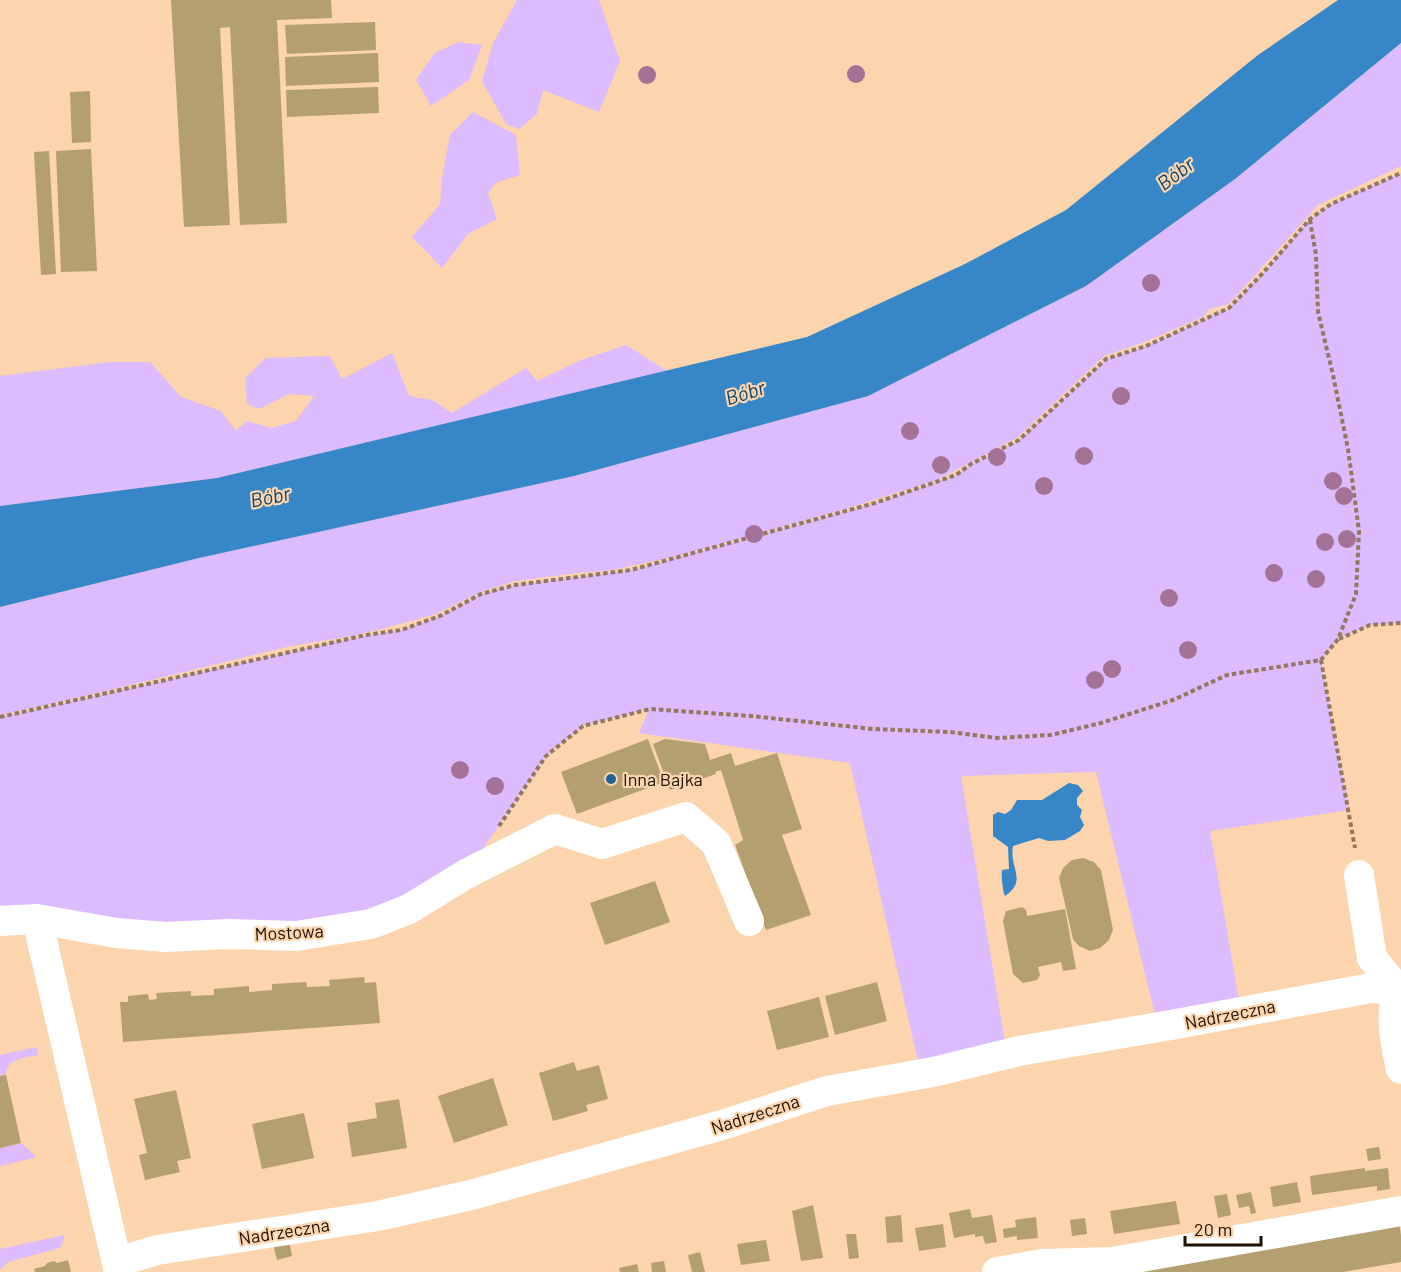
<svg xmlns="http://www.w3.org/2000/svg" width="1401" height="1272" font-family="Barlow,sans-serif">
  <style>
    .green { fill: #dcbbff }
    .water { fill: #3786c7 }
    .building { fill: #b49f70 }
    .lines { fill: none; stroke-linecap: round; stroke-linejoin: round }
    .path { stroke: #94785e; stroke-width: 4; stroke-dasharray: 4.5 3; stroke-linecap: butt }
    .minor { stroke: #fff; stroke-width: 30 }
    .tree { fill: #a37296 }
    .poi-dot { fill: #1e6196; stroke: #fcd4ad; stroke-width: 2 }
    .labels { text-anchor: middle; dominant-baseline: central; stroke-width: 4.5; stroke-linejoin: round; paint-order: stroke }
    .poi-label { font-size: 18px; fill: #1f1104; stroke: #fcd4ad; text-anchor: start }
    .street-label { font-size: 18px; fill: #1f1104; stroke: #fcd4ad }
    .water-label { font-size: 20px; font-style: italic; fill: #0a4571; stroke: #fcd4ad }
  </style>
  <rect width="100%" height="100%" fill="#fcd4ad"/>
  <path class="green" d="M 517,0 L 599,0 L 620,61 L 599,112 L 543,90 L 537,114 L 519,129 L 506,124 L 482,81 L 493,43 Z
    M 458,42 L 482,45 L 469,80 L 431,106 L 416,80 L 435,53 Z
    M 1401,43 L 1401,166 L 1318,205 L 1229,304 L 1209,309 L 1203,317 L 1145,342 L 1104,356 L 1018,437 L 937,480 L 829,514 L 678,556 L 607,571 L 576,573 L 516,581 L 483,591 L 436,614 L 389,627 L 352,636 L 291,646 L 73,699 L 0,715 L 0,607 L 199,558 L 574,476 L 868,396 L 1086,286 L 1235,179 Z
    M 473,112 L 516,135 L 520,175 L 495,183 L 488,193 L 497,219 L 468,234 L 442,268 L 412,237 L 440,204 L 442,178 L 450,135 Z
    M 1401,173 L 1401,623 L 1370,625 L 1338,639 L 1321,660 L 1349,810 L 1210,831 L 1241,1012 L 1158,1027 L 1096,772 L 961,776 L 1007,1054 L 921,1074 L 850,763 L 639,733 L 649,709 L 583,726 L 546,756 L 466,874 L 296,936 L 37,919 L 0,905 L 0,717 L 366,635 L 401,630 L 440,616 L 481,594 L 515,585 L 631,570 L 875,503 L 956,475 L 971,464 L 1019,440 L 1106,359 L 1146,346 L 1229,308 L 1263,273 L 1310,219 L 1331,204 Z
    M 626,345 L 667,371 L 217,478 L 0,506 L 0,376 L 110,362 L 150,362 L 181,397 L 221,411 L 236,431 L 247,421 L 271,428 L 296,421 L 314,396 L 289,394 L 259,409 L 247,404 L 245,378 L 266,358 L 330,356 L 342,379 L 392,353 L 409,396 L 432,400 L 452,413 L 526,368 L 537,381 L 581,360 Z
    M 37,1047 L 38,1055 C 25,1058 6,1058 6,1075 L 0,1076 L 0,1055 Z
    M 21,1143 L 37,1157 L 0,1166 L 0,1148 Z
    M 64,1235 L 64,1240 L 60,1248 L 8,1262 L 0,1270 L 0,1249 Z"/>
  <path class="water" d="M 1338,0 L 1401,0 L 1401,43 L 1235,179 L 1086,286 L 868,396 L 574,476 L 199,558 L 0,607 L 0,506 L 217,478 L 807,337 L 965,264 L 1066,210 L 1258,55 Z
    M 1069,783 L 1078,785 L 1083,791 L 1077,798 L 1077,805 L 1082,810 L 1080,817 L 1084,825 L 1080,831 L 1065,840 L 1048,841 L 1039,838 L 1013,846 C 1009,869 1028,880 1005,896 C 1003,893 1001,875 1002,870 L 1009,869 L 1008,847 L 993,836 L 993,815 L 998,812 L 1005,814 L 1011,810 L 1017,800 L 1042,800 Z"/>
  <path class="building" d="M 171,0 L 331,0 L 332,18 L 277,20 L 287,223 L 240,225 L 230,27 L 220,28 L 230,225 L 184,227 Z
    M 375,22 L 376,50 L 287,54 L 285,25 Z
    M 378,53 L 379,82 L 286,86 L 285,57 Z
    M 378,87 L 379,113 L 287,117 L 286,90 Z
    M 90,91 L 91,142 L 72,143 L 70,92 Z
    M 91,149 L 97,271 L 61,272 L 56,151 Z
    M 49,151 L 56,274 L 41,275 L 34,152 Z
    M 648,739 L 664,782 L 577,814 L 561,772 Z
    M 665,739 L 705,744 L 710,760 L 731,753 L 735,766 L 777,753 L 802,829 L 782,835 L 811,915 L 766,930 L 735,845 L 743,840 L 721,770 L 715,772 L 716,774 L 670,790 L 653,744 Z
    M 1083,858 L 1094,862 L 1101,870 L 1113,930 L 1109,940 L 1100,948 L 1090,951 L 1079,946 L 1073,939 L 1059,878 L 1063,868 L 1072,860 Z
    M 655,881 L 670,922 L 605,945 L 590,903 Z
    M 1022,907 L 1026,910 L 1027,916 L 1065,909 L 1076,969 L 1063,971 L 1061,962 L 1038,967 L 1040,975 L 1037,980 L 1023,983 L 1013,974 L 1003,921 L 1006,911 Z
    M 364,977 L 365,983 L 376,982 L 380,1023 L 123,1042 L 120,1002 L 128,1002 L 128,996 L 148,994 L 149,1000 L 157,999 L 156,993 L 191,991 L 191,996 L 214,995 L 214,989 L 249,986 L 249,992 L 272,990 L 272,984 L 306,982 L 307,987 L 330,986 L 329,980 Z
    M 877,982 L 887,1021 L 835,1035 L 825,996 Z
    M 819,997 L 829,1037 L 777,1050 L 767,1011 Z
    M 574,1062 L 577,1071 L 599,1065 L 608,1099 L 586,1105 L 588,1111 L 553,1121 L 539,1073 Z
    M 6,1075 L 21,1143 L 0,1148 L 0,1076 Z
    M 493,1078 L 508,1125 L 454,1143 L 438,1096 Z
    M 176,1090 L 191,1158 L 177,1161 L 180,1172 L 145,1180 L 139,1155 L 147,1153 L 134,1099 Z
    M 399,1099 L 407,1148 L 352,1157 L 347,1123 L 377,1118 L 375,1103 Z
    M 304,1113 L 314,1158 L 262,1169 L 252,1124 Z
    M 1379,1147 L 1381,1159 L 1368,1161 L 1366,1149 Z
    M 1365,1168 L 1365,1171 L 1388,1168 L 1390,1189 L 1377,1191 L 1377,1186 L 1312,1195 L 1310,1176 Z
    M 1297,1182 L 1301,1202 L 1273,1207 L 1270,1187 Z
    M 1251,1192 L 1256,1213 L 1251,1214 L 1249,1206 L 1239,1208 L 1236,1195 Z
    M 1227,1194 L 1231,1215 L 1218,1218 L 1214,1196 Z
    M 1176,1201 L 1180,1224 L 1114,1234 L 1110,1211 Z
    M 813,1205 L 823,1258 L 801,1261 L 792,1211 Z
    M 970,1209 L 972,1218 L 992,1215 L 997,1242 L 985,1244 L 983,1236 L 975,1237 L 975,1234 L 954,1238 L 949,1213 Z
    M 901,1215 L 903,1242 L 887,1243 L 885,1217 Z
    M 1036,1217 L 1038,1238 L 1017,1240 L 1017,1236 L 1004,1238 L 1003,1229 L 1016,1227 L 1015,1220 Z
    M 1085,1218 L 1087,1234 L 1072,1236 L 1070,1220 Z
    M 1399,1222 L 1401,1235 L 1401,1262 L 1343,1272 L 1136,1272 Z
    M 943,1224 L 946,1247 L 919,1251 L 915,1228 Z
    M 846,1234 L 856,1234 L 859,1258 L 849,1259 Z
    M 289,1240 L 292,1256 L 277,1260 L 273,1244 Z
    M 766,1240 L 770,1261 L 741,1265 L 737,1244 Z
    M 700,1252 L 705,1272 L 692,1272 L 688,1255 Z
    M 68,1260 L 71,1272 L 35,1272 L 34,1269 L 45,1266 L 47,1263 L 54,1261 L 57,1263 Z
    M 664,1261 L 666,1272 L 652,1272 L 651,1263 Z
    M 637,1264 L 639,1272 L 620,1272 L 619,1268 Z"/>
  <g class="lines">
    <path class="path" d="M 1339,639 L 1370,625 L 1401,623
      M 1321,660 L 1355,848
      M 0,717 L 366,635 L 401,630 L 440,616 L 481,594 L 515,585 L 631,570 L 875,503 L 956,475 L 971,464 L 1019,440 L 1106,359 L 1146,346 L 1229,308 L 1263,273 L 1310,219 L 1331,204 L 1401,173
      M 499,826 L 546,756 L 583,726 L 650,709 L 751,716 L 873,729 L 950,732 L 997,738 L 1051,735 L 1101,723 L 1173,700 L 1227,675 L 1321,660 L 1338,639 L 1356,594 L 1359,531 L 1348,449 L 1333,375 L 1318,312 L 1316,255 L 1310,220"/>
    <path class="minor" d="M 1359,875 L 1372,958 L 1398,990
      M 37,919 L 119,1272
      M 0,921 L 37,919 L 116,933 L 166,937 L 228,934 L 296,936 L 371,924 L 409,909 L 466,874 L 555,829 L 602,844 L 686,817 L 716,843 L 749,921
      M 1401,986 C 1387,1008 1396,1045 1401,1069
      M 117,1262 L 157,1250 L 378,1216 L 471,1195 L 722,1125 L 827,1091 L 933,1072 L 1019,1051 L 1171,1025 L 1371,988 L 1398,990
      M 997,1272 L 1042,1264 L 1113,1262 L 1401,1211"/>
  </g>
  <g class="tree">
    <circle cx="856" cy="74" r="9"/>
    <circle cx="647" cy="75" r="9"/>
    <circle cx="1151" cy="283" r="9"/>
    <circle cx="1121" cy="396" r="9"/>
    <circle cx="910" cy="431" r="9"/>
    <circle cx="1084" cy="456" r="9"/>
    <circle cx="997" cy="457" r="9"/>
    <circle cx="941" cy="465" r="9"/>
    <circle cx="1333" cy="481" r="9"/>
    <circle cx="1044" cy="486" r="9"/>
    <circle cx="1344" cy="496" r="9"/>
    <circle cx="754" cy="534" r="9"/>
    <circle cx="1347" cy="539" r="9"/>
    <circle cx="1325" cy="542" r="9"/>
    <circle cx="1274" cy="573" r="9"/>
    <circle cx="1316" cy="579" r="9"/>
    <circle cx="1169" cy="598" r="9"/>
    <circle cx="1188" cy="650" r="9"/>
    <circle cx="1112" cy="669" r="9"/>
    <circle cx="1095" cy="680" r="9"/>
    <circle cx="460" cy="770" r="9"/>
    <circle cx="495" cy="786" r="9"/>
  </g>
  <circle class="poi-dot" cx="611" cy="779" r="6"/>
  <g class="labels">
    <g class="poi-label">
      <text x="623" y="779">Inna Bajka</text>
    </g>
    <g class="street-label">
      <text transform="translate(289 932) rotate(-3)">Mostowa</text>
      <text transform="translate(1230 1014) rotate(-11)">Nadrzeczna</text>
      <text transform="translate(755 1114) rotate(-18)">Nadrzeczna</text>
      <text transform="translate(284 1231) rotate(-9)">Nadrzeczna</text>
    </g>
    <g class="water-label">
      <text transform="translate(1175 173) rotate(-37)">Bóbr</text>
      <text transform="translate(745 392) rotate(-17)">Bóbr</text>
      <text transform="translate(270 496) rotate(-11)">Bóbr</text>
    </g>
  </g>
  <path d="M1185 1236v9h76v-9" fill="none" stroke="#1f1104" stroke-width="3"/>
  <text x="1194" y="1236" font-size="18" fill="#1f1104" stroke="#fcd4ad" stroke-width="4.5" paint-order="stroke">20 m</text>
</svg>
